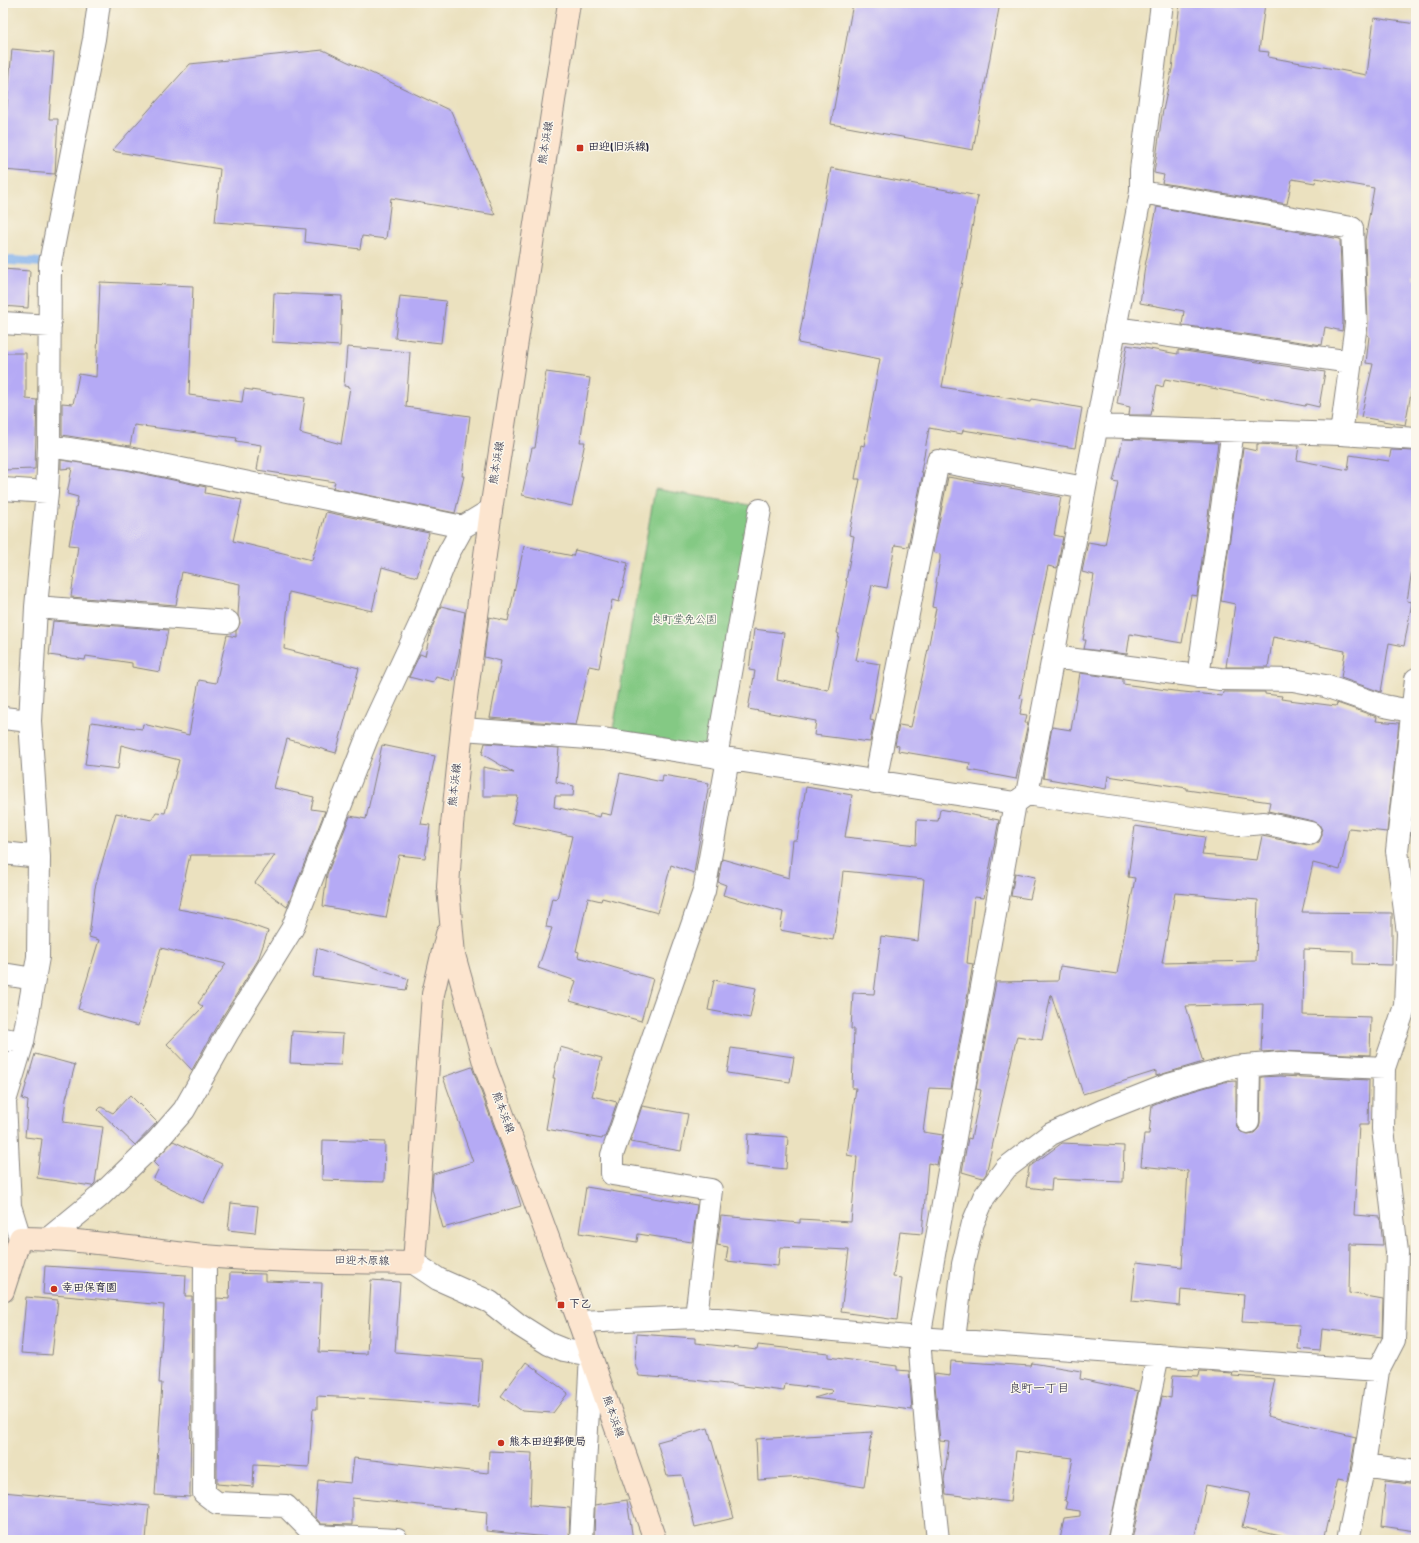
<svg xmlns="http://www.w3.org/2000/svg" width="1419" height="1543" font-family="'Gochi Hand','Klee One',sans-serif">
  <style>
    .green { fill: #84c984; stroke: #537660 }
    .lines { fill: none; stroke-linecap: round; stroke-linejoin: round }
    .stream { stroke: #82b1ec; stroke-width: 9 }
    .building { fill: #b5aaf5; fill-rule: evenodd }
    .street-casing { stroke: #86827d; stroke-width: 24 }
    .secondary-casing { stroke: #86827d; stroke-width: 24 }
    .street { stroke: #fff; stroke-width: 22 }
    .secondary { stroke: #fce5cf; stroke-width: 22 }
    .poi-dot { fill: #c8321e; stroke: #fbf7ec; stroke-width: 1.5 }
    .labels { text-anchor: middle; dominant-baseline: central; stroke-width: 3; stroke-linejoin: round; paint-order: stroke }
    .street-label { font-size: 11px; fill: #22223b; stroke: #fbf7ec }
    .poi-label { font-size: 11px; font-weight: bold; fill: #22223b; stroke: #fbf7ec; text-anchor: start }
    .park-label { font-size: 11px; fill: #445c55; stroke: #fbf7ec }
    .neighbourhood-label { font-size: 12px; fill: #22223b; stroke: #fbf7ec }
  </style>
  <rect width="100%" height="100%" fill="#fbf7ec"/>
  <filter id="ink" filterUnits="userSpaceOnUse"><feTurbulence type="fractalNoise" baseFrequency=".025" numOctaves="2"/><feDisplacementMap in="SourceGraphic" scale="8" xChannelSelector="R" yChannelSelector="G"/><feConvolveMatrix kernelMatrix="1 2 1 2 8 2 1 2 1" color-interpolation-filters="sRGB"/></filter>
  <filter id="wash" filterUnits="userSpaceOnUse"><feTurbulence type="fractalNoise" baseFrequency=".012" numOctaves="4" result="noise"/><feDisplacementMap in="SourceGraphic" scale="16" xChannelSelector="R" yChannelSelector="G"/><feGaussianBlur stdDeviation="0.9" result="paint"/><feColorMatrix in="noise" values="0 0 0 0 0 0 0 0 0 0 0 0 0 0 0 0 0 1.4 0 .05"/><feComposite in="paint" operator="in"/></filter>
  <g filter="url(#wash)">
    <rect width="100%" height="100%" fill="#ebe1bf"/>
    <path class="green" d="M 655,489 L 755,506 L 712,751 L 612,735 Z"/>
    <g class="lines">
      <path class="stream" d="M 3,260 L 50,263"/>
    </g>
    <g id="blocks">
      <path class="building" d="M 853,3 L 1000,3 L 973,150 L 831,124 Z
        M 1180,3 L 1265,3 L 1259,51 L 1269,52 L 1268,57 L 1367,75 L 1374,18 L 1416,24 L 1416,254 L 1412,279 L 1416,280 L 1416,388 L 1412,388 L 1405,425 L 1361,417 L 1373,364 L 1366,363 L 1369,336 L 1367,335 L 1368,323 L 1365,240 L 1374,188 L 1316,178 L 1315,183 L 1292,179 L 1287,204 L 1162,183 L 1164,175 L 1154,173 L 1162,115 L 1172,69 Z
        M 12,49 L 54,53 L 49,119 L 58,119 L 55,174 L 3,170 L 3,116 L 6,116 Z
        M 323,50 L 451,111 L 495,215 L 391,198 L 386,239 L 362,236 L 360,249 L 305,242 L 306,229 L 215,222 L 220,169 L 112,151 L 190,64 Z
        M 831,168 L 978,196 L 942,387 L 1031,402 L 1032,399 L 1082,408 L 1075,448 L 963,430 L 962,434 L 929,428 L 921,472 L 923,472 L 908,547 L 895,545 L 887,588 L 872,585 L 856,660 L 880,664 L 870,720 L 874,721 L 870,742 L 814,735 L 816,721 L 748,709 L 755,671 L 749,670 L 754,629 L 784,633 L 777,680 L 828,690 L 839,634 L 837,633 L 847,581 L 846,581 L 854,536 L 849,535 L 860,479 L 855,479 L 861,445 L 864,446 L 880,359 L 798,343 Z
        M 1157,207 L 1340,239 L 1343,323 L 1342,331 L 1325,327 L 1322,345 L 1182,325 L 1184,311 L 1140,303 L 1145,266 Z
        M 3,269 L 30,271 L 28,308 L 3,306 Z
        M 100,282 L 193,286 L 189,395 L 242,402 L 244,389 L 305,398 L 300,433 L 341,444 L 350,387 L 344,386 L 347,347 L 410,352 L 406,407 L 470,416 L 462,476 L 464,476 L 455,513 L 333,488 L 335,482 L 257,470 L 261,445 L 236,441 L 237,438 L 134,425 L 130,446 L 62,435 L 62,403 L 73,404 L 79,374 L 96,377 Z
        M 274,293 L 342,296 L 340,346 L 272,342 Z
        M 400,296 L 446,301 L 441,343 L 395,338 Z
        M 1127,345 L 1178,354 L 1178,350 L 1325,372 L 1319,407 L 1306,404 L 1305,406 L 1165,379 L 1163,387 L 1157,385 L 1151,415 L 1129,415 L 1130,407 L 1117,404 Z
        M 3,353 L 26,353 L 26,399 L 37,400 L 35,469 L 3,470 Z
        M 546,372 L 590,378 L 580,442 L 585,442 L 572,506 L 522,495 L 532,448 L 535,448 Z
        M 1123,439 L 1218,443 L 1197,596 L 1191,595 L 1182,643 L 1130,634 L 1127,654 L 1084,649 L 1086,640 L 1083,640 L 1094,575 L 1082,572 L 1088,542 L 1105,545 L 1118,482 L 1113,481 Z
        M 1257,444 L 1299,446 L 1297,460 L 1348,470 L 1350,455 L 1389,461 L 1391,450 L 1416,451 L 1416,546 L 1407,601 L 1412,602 L 1404,646 L 1389,643 L 1381,692 L 1341,678 L 1345,651 L 1273,637 L 1268,667 L 1226,667 L 1235,604 L 1221,601 L 1243,448 L 1257,451 Z
        M 61,460 L 126,470 L 206,487 L 205,493 L 242,500 L 233,541 L 312,560 L 326,512 L 429,533 L 417,577 L 382,567 L 372,611 L 289,592 L 284,649 L 359,668 L 336,753 L 287,739 L 274,788 L 314,797 L 311,809 L 325,811 L 287,907 L 255,883 L 275,855 L 190,855 L 178,909 L 237,920 L 268,931 L 258,960 L 216,1027 L 192,1070 L 167,1044 L 203,1007 L 198,1003 L 226,964 L 161,948 L 138,1026 L 78,1009 L 99,940 L 89,937 L 95,888 L 116,813 L 152,820 L 156,812 L 165,813 L 179,760 L 121,745 L 118,769 L 85,765 L 91,722 L 142,729 L 143,724 L 189,735 L 199,680 L 216,683 L 227,635 L 236,637 L 236,631 L 240,623 L 238,615 L 240,584 L 182,572 L 176,605 L 71,597 L 78,546 L 69,545 L 78,497 L 67,494 L 72,468 L 61,469 Z
        M 948,477 L 1061,497 L 1054,535 L 1063,537 L 1057,568 L 1048,566 L 1033,635 L 1032,635 L 1020,698 L 1023,699 L 1020,714 L 1027,715 L 1025,723 L 1028,723 L 1016,779 L 969,770 L 970,763 L 898,751 L 899,746 L 895,745 L 899,725 L 911,727 L 925,664 L 936,608 L 932,607 L 940,559 L 940,554 L 933,552 Z
        M 524,546 L 573,556 L 575,550 L 628,563 L 619,602 L 612,600 L 599,668 L 589,666 L 576,725 L 490,718 L 501,661 L 484,657 L 489,617 L 508,621 Z
        M 441,606 L 465,612 L 459,653 L 453,681 L 436,677 L 433,683 L 409,677 L 420,654 L 425,656 L 431,630 Z
        M 53,621 L 168,630 L 160,672 L 132,667 L 132,663 L 86,656 L 85,660 L 49,655 Z
        M 1080,673 L 1123,679 L 1123,684 L 1174,691 L 1222,696 L 1223,692 L 1265,692 L 1265,694 L 1282,696 L 1281,699 L 1336,706 L 1337,703 L 1377,717 L 1376,721 L 1399,723 L 1387,832 L 1349,828 L 1340,870 L 1313,863 L 1302,912 L 1392,913 L 1392,965 L 1353,964 L 1353,951 L 1304,949 L 1303,1015 L 1371,1017 L 1370,1055 L 1281,1051 L 1261,1052 L 1263,1004 L 1186,1006 L 1203,1062 L 1156,1076 L 1156,1071 L 1083,1094 L 1051,994 L 1042,1040 L 1017,1036 L 986,1174 L 983,1178 L 962,1172 L 968,1138 L 971,1139 L 981,1090 L 976,1089 L 996,982 L 1058,981 L 1060,966 L 1117,974 L 1135,878 L 1128,877 L 1135,826 L 1205,837 L 1202,855 L 1257,860 L 1262,836 L 1308,845 L 1313,845 L 1319,842 L 1322,835 L 1322,830 L 1319,824 L 1313,821 L 1268,811 L 1270,802 L 1187,790 L 1187,788 L 1108,776 L 1106,789 L 1043,778 L 1052,727 L 1071,730 ZM 1175,893 L 1258,900 L 1256,961 L 1162,963 Z
        M 485,743 L 559,748 L 556,782 L 574,786 L 573,796 L 555,796 L 554,807 L 600,817 L 601,813 L 611,815 L 620,773 L 662,782 L 663,775 L 709,783 L 694,873 L 671,865 L 658,913 L 602,898 L 601,901 L 588,898 L 576,951 L 579,952 L 578,957 L 653,979 L 641,1021 L 570,1001 L 576,981 L 538,968 L 552,928 L 546,927 L 552,898 L 557,899 L 572,836 L 512,824 L 518,796 L 483,796 L 483,767 L 514,773 L 482,754 Z
        M 382,745 L 435,756 L 421,824 L 430,825 L 425,858 L 399,855 L 386,918 L 323,906 L 327,874 L 350,816 L 366,819 Z
        M 806,787 L 852,795 L 845,837 L 916,845 L 917,820 L 938,821 L 940,809 L 999,820 L 984,898 L 974,897 L 967,963 L 973,964 L 951,1089 L 929,1088 L 923,1132 L 943,1135 L 937,1165 L 928,1163 L 922,1234 L 900,1232 L 893,1277 L 902,1278 L 897,1320 L 841,1312 L 849,1250 L 780,1247 L 778,1266 L 726,1261 L 728,1247 L 717,1245 L 721,1216 L 800,1223 L 800,1219 L 851,1222 L 857,1157 L 847,1155 L 856,1088 L 852,1088 L 854,1029 L 851,1029 L 853,993 L 874,994 L 881,936 L 918,941 L 924,879 L 843,871 L 841,891 L 833,940 L 780,930 L 783,912 L 723,895 L 726,885 L 718,882 L 722,859 L 789,878 L 793,840 L 797,840 Z
        M 1416,793 L 1416,835 L 1411,835 Z
        M 1015,873 L 1035,877 L 1030,899 L 1011,896 Z
        M 317,948 L 409,979 L 406,990 L 313,977 Z
        M 714,980 L 756,988 L 750,1018 L 708,1010 Z
        M 292,1031 L 343,1034 L 341,1065 L 290,1063 Z
        M 560,1047 L 602,1058 L 592,1096 L 617,1102 L 605,1137 L 603,1137 L 602,1139 L 546,1129 L 555,1078 L 553,1078 Z
        M 731,1048 L 794,1057 L 790,1082 L 727,1073 Z
        M 35,1054 L 75,1065 L 66,1099 L 63,1122 L 103,1127 L 95,1183 L 92,1186 L 37,1178 L 42,1139 L 25,1137 L 28,1101 L 22,1099 Z
        M 472,1067 L 512,1176 L 521,1206 L 443,1228 L 432,1189 L 433,1174 L 473,1162 L 443,1077 Z
        M 1280,1076 L 1369,1080 L 1368,1125 L 1359,1125 L 1354,1215 L 1380,1217 L 1383,1245 L 1350,1244 L 1349,1293 L 1383,1299 L 1382,1337 L 1322,1329 L 1320,1351 L 1298,1349 L 1300,1325 L 1242,1322 L 1244,1295 L 1181,1289 L 1180,1306 L 1132,1301 L 1136,1262 L 1182,1267 L 1188,1171 L 1141,1166 L 1144,1134 L 1149,1134 L 1152,1105 L 1172,1097 L 1224,1082 L 1236,1081 L 1236,1122 L 1237,1128 L 1241,1132 L 1248,1134 L 1254,1133 L 1258,1129 L 1260,1123 L 1261,1077 Z
        M 130,1095 L 157,1122 L 135,1145 L 98,1110 L 101,1107 L 113,1113 Z
        M 642,1106 L 688,1114 L 681,1151 L 630,1142 Z
        M 748,1134 L 788,1137 L 786,1169 L 746,1165 Z
        M 323,1140 L 385,1142 L 384,1182 L 322,1180 Z
        M 173,1141 L 222,1164 L 203,1203 L 153,1180 L 159,1168 L 153,1162 Z
        M 1062,1143 L 1124,1146 L 1123,1182 L 1052,1179 L 1051,1190 L 1026,1187 L 1029,1167 Z
        M 586,1187 L 697,1205 L 692,1242 L 638,1234 L 637,1242 L 579,1233 Z
        M 231,1203 L 258,1206 L 255,1233 L 228,1230 Z
        M 45,1266 L 186,1275 L 185,1296 L 192,1296 L 190,1497 L 155,1495 L 162,1383 L 159,1383 L 164,1305 L 43,1294 Z
        M 230,1273 L 265,1274 L 265,1281 L 322,1283 L 319,1352 L 367,1354 L 371,1280 L 400,1282 L 395,1352 L 482,1359 L 478,1407 L 395,1400 L 317,1396 L 317,1409 L 313,1409 L 309,1467 L 254,1464 L 253,1487 L 217,1484 L 217,1298 L 229,1299 Z
        M 26,1297 L 58,1300 L 52,1355 L 21,1353 Z
        M 637,1334 L 695,1338 L 695,1343 L 757,1350 L 758,1345 L 828,1353 L 828,1357 L 897,1366 L 897,1370 L 909,1371 L 912,1410 L 814,1398 L 831,1393 L 832,1390 L 785,1384 L 784,1391 L 694,1380 L 639,1376 L 635,1363 Z
        M 951,1361 L 1031,1366 L 1032,1363 L 1081,1371 L 1080,1379 L 1138,1391 L 1107,1540 L 1060,1540 L 1064,1518 L 1080,1516 L 1080,1511 L 1065,1509 L 1067,1502 L 1065,1501 L 1073,1458 L 1016,1451 L 1010,1502 L 946,1494 L 944,1480 L 949,1442 L 940,1441 L 934,1374 L 950,1376 Z
        M 526,1362 L 568,1393 L 553,1413 L 522,1411 L 501,1396 Z
        M 1200,1371 L 1233,1373 L 1232,1376 L 1275,1379 L 1267,1416 L 1356,1437 L 1348,1481 L 1338,1479 L 1324,1540 L 1297,1540 L 1242,1527 L 1250,1493 L 1206,1485 L 1194,1540 L 1132,1540 L 1162,1396 L 1171,1398 L 1173,1375 L 1199,1376 Z
        M 708,1428 L 734,1518 L 695,1527 L 682,1475 L 667,1476 L 657,1442 Z
        M 872,1432 L 864,1487 L 802,1477 L 758,1480 L 756,1439 Z
        M 489,1451 L 532,1453 L 530,1505 L 570,1508 L 569,1539 L 486,1531 L 487,1512 L 352,1498 L 352,1525 L 321,1524 L 315,1517 L 318,1480 L 351,1483 L 354,1458 L 488,1473 Z
        M 1386,1481 L 1416,1485 L 1416,1531 L 1381,1526 Z
        M 3,1492 L 149,1506 L 146,1540 L 3,1540 Z
        M 627,1500 L 633,1540 L 594,1540 L 595,1505 Z"/>
    </g>
  </g>
  <g filter="url(#ink)">
    <use href="#blocks" fill-opacity="0" stroke="#86827d" stroke-width="1"/>
    <g class="lines">
      <g class="street-casing">
        <path id="street" d="M 1141,192 L 1352,228 L 1356,324 L 1341,434
          M 3,323 L 50,326
          M 1115,328 L 1351,362
          M 1097,426 L 1341,434 L 1416,439
          M 49,446 L 128,458 L 463,527
          M 3,489 L 47,492
          M 36,607 L 228,622
          M 1053,657 L 1220,679 L 1293,680 L 1325,686 L 1384,706 L 1416,712
          M 1198,677 L 1233,430
          M 3,718 L 30,721
          M 462,729 L 603,739 L 1015,803 L 919,1338 L 926,1428 L 938,1540
          M 716,757 L 760,510
          M 875,782 L 938,461 L 1085,488
          M 1027,794 L 1240,825 L 1264,823 L 1310,833
          M 1015,803 L 1027,794 L 1141,192 L 1141,170 L 1162,3
          M 3,853 L 39,857
          M 3,974 L 34,979
          M 3,1039 L 23,1042
          M 1248,1122 L 1249,1066
          M 20,1238 L 10,1206 L 5,1101 L 23,1042 L 38,957 L 39,857 L 30,721 L 36,607 L 47,492 L 49,446 L 50,263 L 94,39 L 99,3
          M 49,1238 L 99,1197 L 157,1141 L 184,1110 L 227,1034 L 292,929 L 367,738 L 422,620 L 448,554 L 463,527 L 491,510
          M 205,1256 L 204,1493 L 217,1503 L 286,1506 L 316,1536 L 397,1540
          M 414,1263 L 438,1279 L 490,1302 L 519,1325 L 549,1344 L 564,1350 L 591,1355 L 581,1540
          M 696,1317 L 711,1190 L 612,1174 L 612,1155 L 704,891 L 728,759
          M 579,1322 L 696,1317 L 919,1338 L 1378,1371
          M 954,1340 L 963,1264 L 973,1223 L 984,1197 L 1006,1168 L 1051,1134 L 1102,1111 L 1168,1085 L 1233,1067 L 1280,1063 L 1384,1068
          M 1364,1465 L 1416,1472
          M 1119,1540 L 1158,1355
          M 1348,1540 L 1364,1465 L 1378,1371 L 1394,1340 L 1397,1252 L 1383,1129 L 1384,1068 L 1405,1006 L 1408,933 L 1397,851 L 1416,679"/>
      </g>
      <g class="secondary-casing">
        <path id="secondary" d="M 569,3 L 491,510 L 462,729 L 452,825 L 448,887 L 454,955 L 485,1066 L 579,1322 L 655,1540
          M 3,1291 L 20,1238 C 81,1238 143,1250 204,1256 C 274,1262 344,1262 414,1263 L 433,994 L 447,934"/>
      </g>
      <use href="#street" class="street"/>
      <use href="#secondary" class="secondary"/>
    </g>
  </g>
  <g class="poi-dot">
    <rect x="576" y="144" width="8" height="8" rx="2"/>
    <circle cx="54" cy="1289" r="4"/>
    <rect x="557" y="1301" width="8" height="8" rx="2"/>
    <circle cx="501" cy="1443" r="4"/>
  </g>
  <g class="labels">
    <g class="street-label">
      <text transform="translate(547 143) rotate(-81)">熊本浜線</text>
      <text transform="translate(498 463) rotate(-81)">熊本浜線</text>
      <text transform="translate(456 785) rotate(-84)">熊本浜線</text>
      <text transform="translate(502 1113) rotate(70)">熊本浜線</text>
      <text transform="translate(362 1262) rotate(1)">田迎木原線</text>
      <text transform="translate(612 1417) rotate(71)">熊本浜線</text>
    </g>
    <g class="poi-label">
      <text x="588" y="148">田迎(旧浜線)</text>
      <text x="62" y="1289">幸田保育園</text>
      <text x="569" y="1305">下乙</text>
      <text x="509" y="1443">熊本田迎郵便局</text>
    </g>
    <g class="park-label">
      <text x="684" y="621">良町堂免公園</text>
    </g>
    <g class="neighbourhood-label">
      <text x="1039" y="1390">良町一丁目</text>
    </g>
  </g>
  <rect width="1419" height="1543" fill="none" stroke="#fbf7ec" stroke-width="16"/>
</svg>
